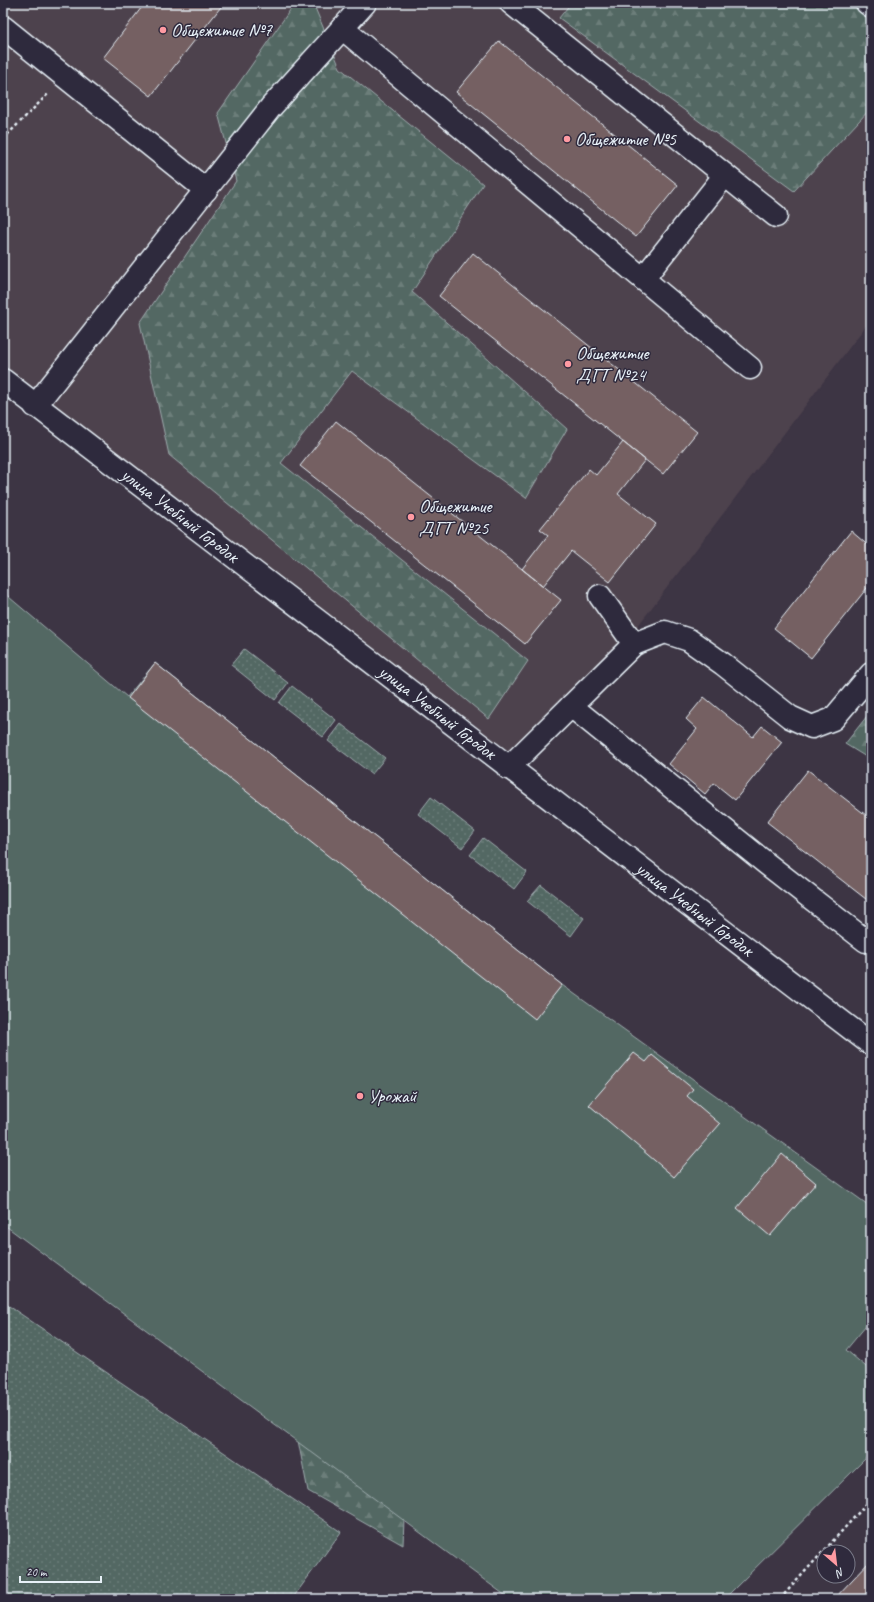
<svg xmlns="http://www.w3.org/2000/svg" width="874" height="1602" font-family="Caveat,sans-serif">
  <style>
    .built { fill: #4e424d }
    .grass { fill: url(#grass-dots); stroke: #9eacae }
    .forest { fill: url(#forest-firs); stroke: #9eacae }
    .garden { fill: #536863; stroke: #9eacae }
    .building { fill: #756162; stroke: #e8f1f8 }
    .lines { fill: none; stroke-linecap: round; stroke-linejoin: round }
    .minor-casing { stroke: #e8f1f8; stroke-width: 25 }
    .path { stroke: #e8f1f8; stroke-width: 2.5; stroke-dasharray: 3 3; stroke-linecap: butt }
    .minor { stroke: #2f2a3d; stroke-width: 22 }
    .poi-dot { fill: #ff9aa2; stroke: #2f2a3d; stroke-width: 1.5 }
    .labels { text-anchor: middle; dominant-baseline: central; stroke-width: 3; stroke-linejoin: round; paint-order: stroke }
    .poi-label { font-size: 19px; fill: #e8f1f8; stroke: #2f2a3d; text-anchor: start }
    .street-label { font-size: 19px; fill: #e8f1f8; stroke: #2f2a3d }
  </style>
  <defs>
    <pattern id="grass-dots" width="8" height="8" patternUnits="userSpaceOnUse"><rect width="8" height="8" fill="#536863"/><path d="M2 2h.1M6 6h.1" fill="none" stroke="#6c7e7a" stroke-width="1.8" stroke-linecap="round"/></pattern>
    <pattern id="forest-firs" width="22" height="20" patternUnits="userSpaceOnUse"><rect width="22" height="20" fill="#536863"/><path d="M5 1l3.5 6h-7zM16 11l3.5 6h-7z" fill="#6c7e7a"/></pattern>
  </defs>
  <rect width="100%" height="100%" fill="#3d3544"/>
  <filter id="ink" filterUnits="userSpaceOnUse"><feTurbulence type="fractalNoise" baseFrequency=".025" numOctaves="2"/><feDisplacementMap in="SourceGraphic" scale="8" xChannelSelector="R" yChannelSelector="G"/><feConvolveMatrix kernelMatrix="1 2 1 2 8 2 1 2 1" color-interpolation-filters="sRGB"/></filter>
  <g filter="url(#ink)">
    <path class="built" d="M 3,3 L 871,3 L 871,319 L 637,627 L 509,751 L 3,368 Z"/>
    <path class="grass" d="M 244,649 L 288,683 L 275,700 L 231,665 Z
      M 292,686 L 336,720 L 323,737 L 279,703 Z
      M 341,724 L 385,758 L 372,774 L 328,741 Z
      M 431,797 L 475,831 L 462,848 L 418,814 Z
      M 483,838 L 527,872 L 514,889 L 470,855 Z
      M 541,885 L 584,918 L 571,936 L 527,901 Z
      M 3,1302 L 341,1532 L 292,1599 L 3,1599 Z"/>
    <path class="forest" d="M 295,3 L 313,3 L 340,68 L 483,184 L 412,292 L 567,429 L 526,498 L 352,371 L 281,463 L 528,661 L 489,719 L 169,455 L 140,323 L 236,181 L 218,113 Z
      M 571,3 L 871,3 L 871,108 L 794,191 L 559,18 Z
      M 871,711 L 871,760 L 845,744 Z
      M 289,1395 L 407,1442 L 403,1545 L 308,1491 Z"/>
    <path class="garden" d="M 3,592 L 127,697 L 155,663 L 562,985 L 871,1207 L 871,1320 L 846,1350 L 871,1371 L 871,1453 L 724,1599 L 510,1599 L 3,1224 Z"/>
    <path class="building" d="M 145,3 L 224,3 L 151,96 L 103,58 Z
      M 499,41 L 678,185 L 636,237 L 456,92 Z
      M 473,253 L 697,432 L 663,474 L 439,296 Z
      M 336,421 L 561,600 L 525,644 L 300,466 Z
      M 623,442 L 645,460 L 618,494 L 656,524 L 610,582 L 571,551 L 543,586 L 522,569 L 548,535 L 540,529 L 589,469 L 596,475 Z
      M 851,531 L 871,548 L 871,583 L 811,658 L 774,628 Z
      M 155,663 L 562,985 L 535,1019 L 128,698 Z
      M 704,697 L 753,737 L 762,726 L 782,742 L 735,800 L 714,783 L 705,794 L 669,764 L 697,729 L 686,719 Z
      M 808,770 L 871,819 L 871,903 L 767,822 Z
      M 634,1053 L 646,1062 L 652,1055 L 693,1089 L 687,1096 L 720,1124 L 674,1177 L 589,1105 Z
      M 782,1154 L 816,1183 L 770,1236 L 737,1208 Z
      M 871,1560 L 871,1599 L 834,1599 Z"/>
    <g class="lines">
      <g class="minor-casing">
        <g id="minor">
          <path d="M 511,3 L 776,216"/>
          <path d="M 867,3 L 871,6"/>
          <path d="M 3,27 L 206,190"/>
          <path d="M 342,28 L 750,368"/>
          <path d="M 643,279 L 725,175"/>
          <path id="s1" d="M 3,380 L 871,1044"/>
          <path d="M 35,406 L 271,107 L 365,3"/>
          <path d="M 634,644 L 665,632 L 689,640 L 723,664 L 790,717 L 812,727 L 833,719 L 871,674"/>
          <path d="M 571,706 L 767,864 L 866,941"/>
          <path d="M 508,768 L 634,644 L 600,596"/>
        </g>
      </g>
      <path class="path" d="M 3,139 L 48,94
        M 780,1599 L 871,1499"/>
      <use href="#minor" class="minor"/>
    </g>
  </g>
  <g class="poi-dot">
    <circle cx="163" cy="30" r="4"/>
    <circle cx="567" cy="139" r="4"/>
    <circle cx="568" cy="364" r="4"/>
    <circle cx="411" cy="517" r="4"/>
    <circle cx="360" cy="1096" r="4"/>
  </g>
  <g class="labels">
    <g class="poi-label">
      <text x="171" y="30">Общежитие №7</text>
      <text x="575" y="139">Общежитие №5</text>
      <text x="576" y="353">Общежитие<tspan x="576" dy="22">ДГТ №24</tspan></text>
      <text x="419" y="506">Общежитие<tspan x="419" dy="22">ДГТ №25</tspan></text>
      <text x="368" y="1096">Урожай</text>
    </g>
    <g class="street-label">
      <text stroke="none"><textPath href="#s1" startOffset="223">улица Учебный Городок</textPath></text>
      <text stroke="none"><textPath href="#s1" startOffset="547">улица Учебный Городок</textPath></text>
      <text stroke="none"><textPath href="#s1" startOffset="871">улица Учебный Городок</textPath></text>
    </g>
  </g>
  <rect width="874" height="1602" fill="none" stroke="#2f2a3d" stroke-width="16"/>
  <rect x="8" y="8" width="858" height="1586" fill="none" stroke="#e8f1f8" stroke-width="1.5" filter="url(#ink)"/>
  <g transform="translate(836 1564) rotate(152)"><circle r="19" fill="#2f2a3d" stroke="#797a88"/>
  <path d="M0-3L7 15L0 10L-7 15Z" fill="#ff9aa2"/>
  <text y="-6" font-size="11" font-weight="bold" text-anchor="middle" fill="#e8f1f8">N</text>
  </g>
  <path d="M20 1576v6h81v-6" fill="none" stroke="#e8f1f8" stroke-width="2"/>
  <text x="26" y="1576" font-size="12" fill="#e8f1f8" stroke="#2f2a3d" stroke-width="3" paint-order="stroke">20 m</text>
</svg>
